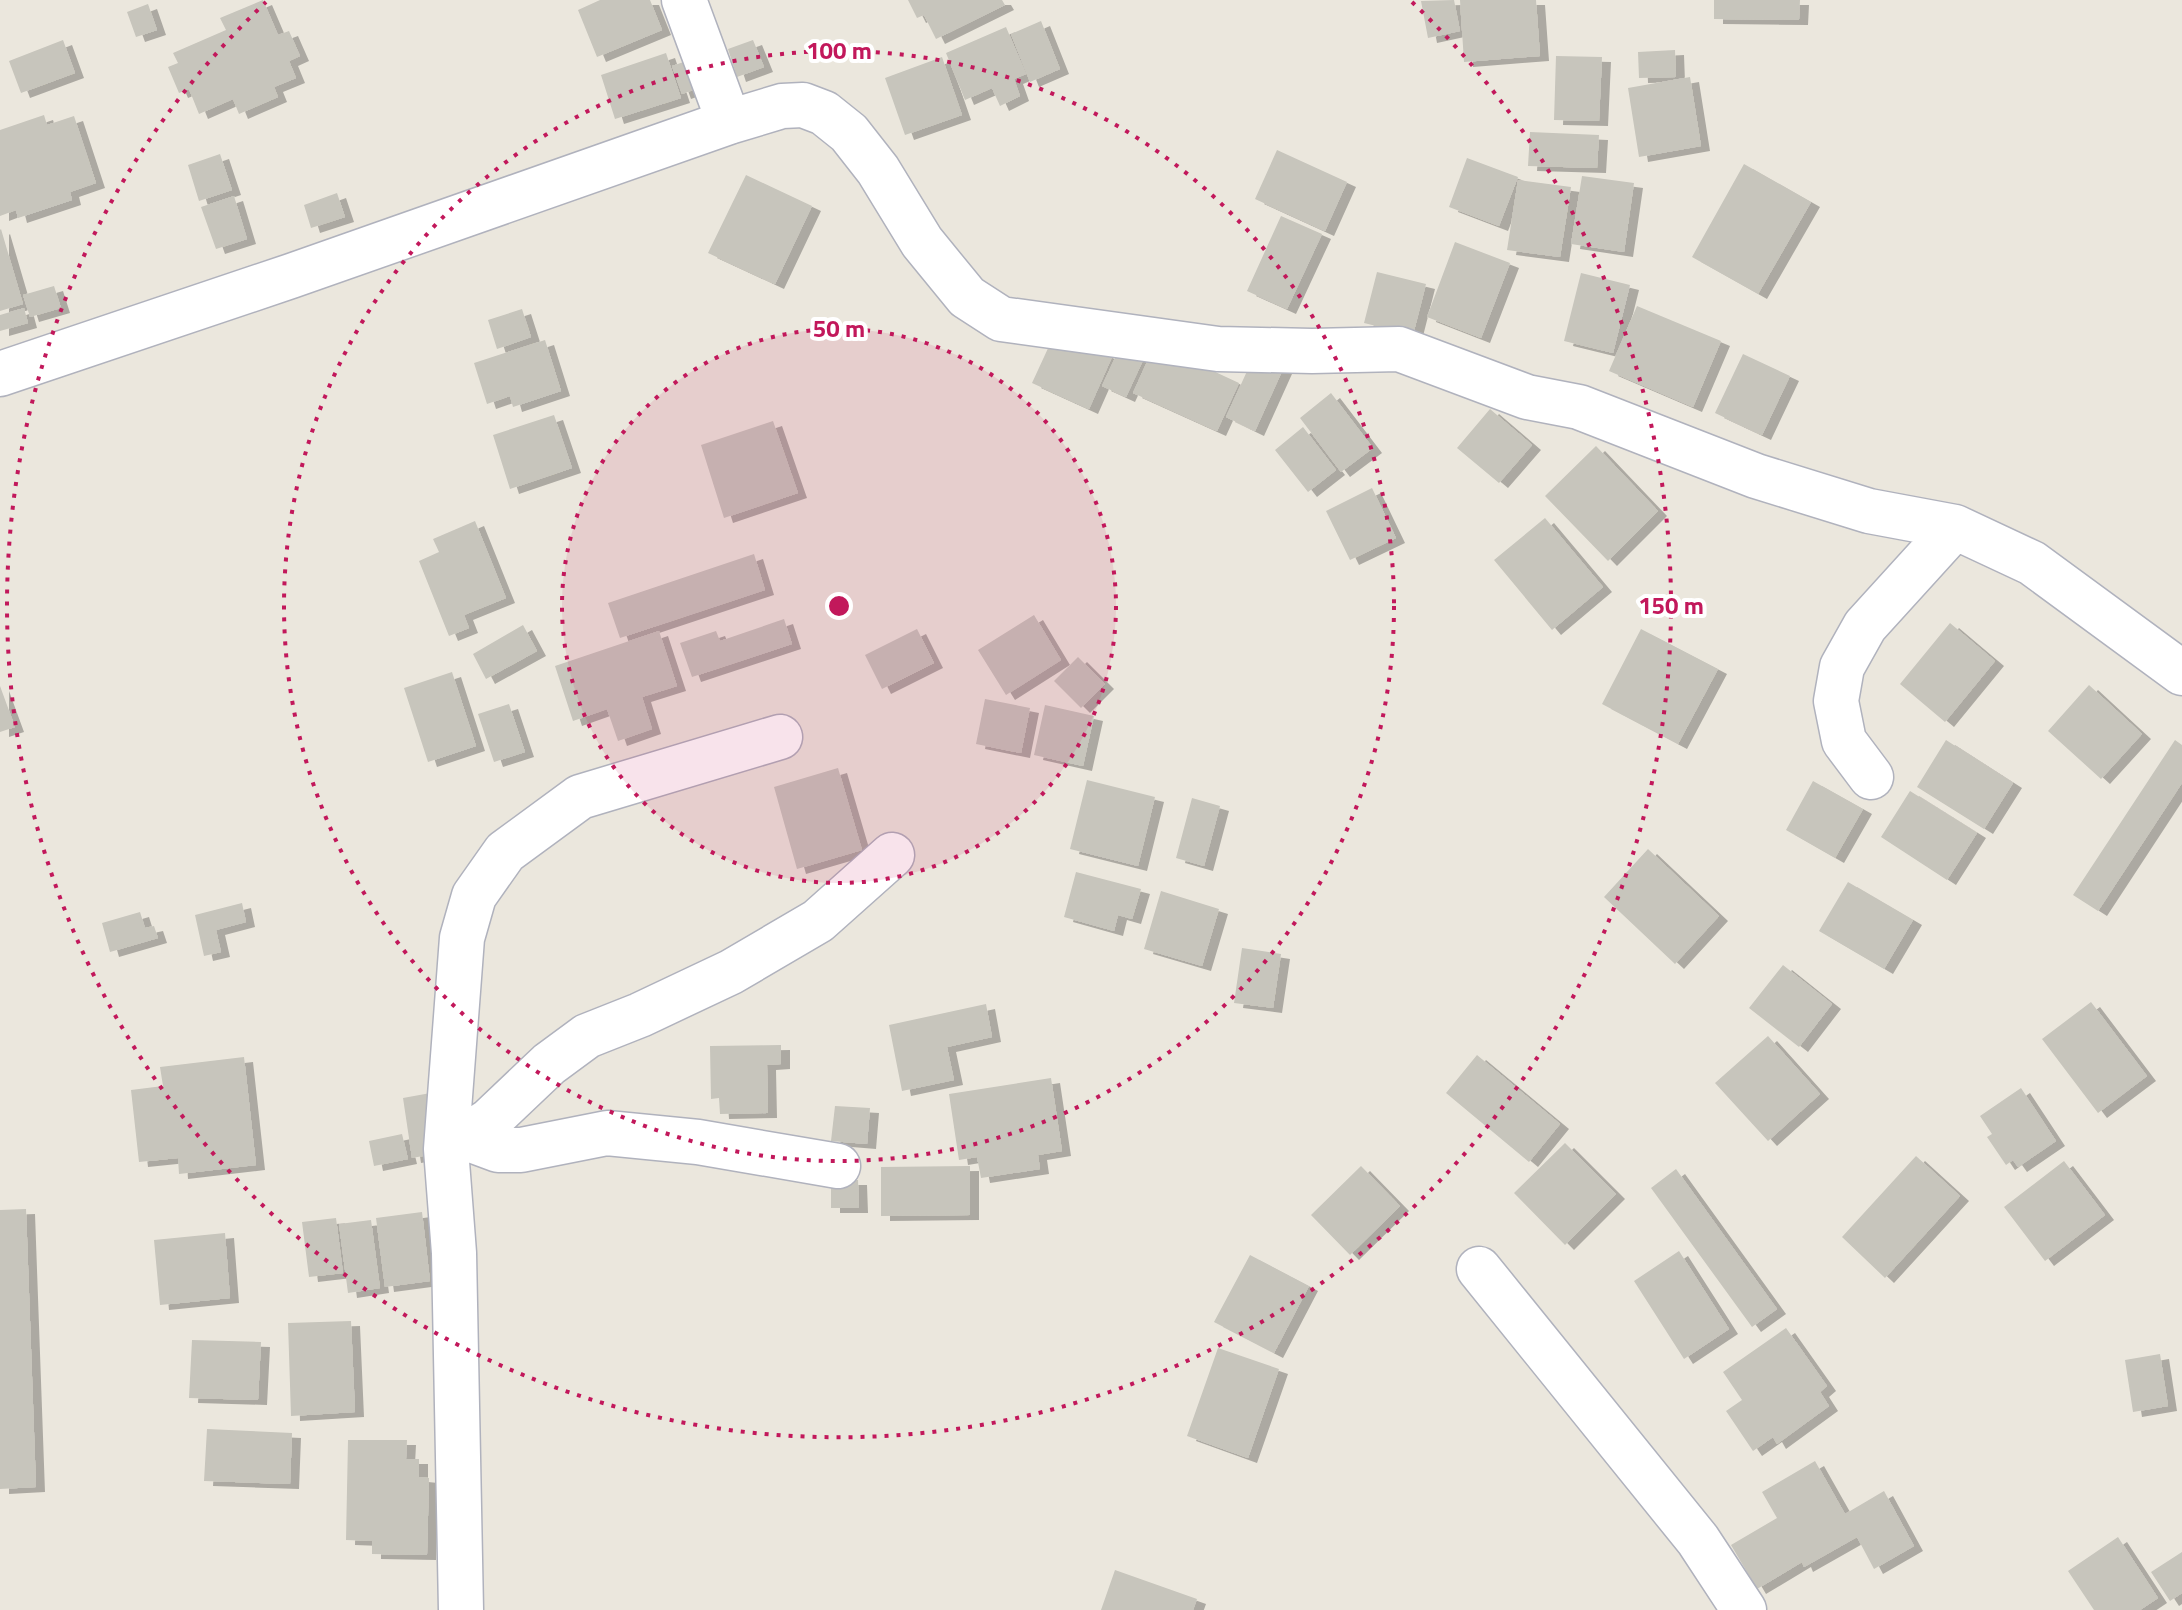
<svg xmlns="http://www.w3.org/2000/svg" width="2182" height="1610" font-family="'Titillium Web',sans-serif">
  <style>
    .building { fill: #c7c5bc; filter: url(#shadow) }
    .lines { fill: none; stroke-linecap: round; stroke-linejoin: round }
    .minor-casing { stroke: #b0b2bd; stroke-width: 47 }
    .minor { stroke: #fff; stroke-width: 44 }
    .ring { fill: none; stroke: #c2185b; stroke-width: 4; stroke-dasharray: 4 8 }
    .centre { fill: #c2185b; stroke: #fff; stroke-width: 4 }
    .ring-label { font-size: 24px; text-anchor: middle; font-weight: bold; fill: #c2185b; stroke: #fff; stroke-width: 8; stroke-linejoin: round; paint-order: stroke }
  </style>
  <defs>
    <filter id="shadow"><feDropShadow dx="9" dy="5" stdDeviation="0" flood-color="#0004"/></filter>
  </defs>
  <rect width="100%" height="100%" fill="#ebe7dd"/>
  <path class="building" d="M 263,0 L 278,35 L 289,31 L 300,56 L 289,61 L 296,78 L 274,87 L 278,97 L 239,114 L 233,99 L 199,114 L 189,89 L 179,93 L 168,67 L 178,63 L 173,53 L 226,30 L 220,18 Z
    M 600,0 L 650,0 L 662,30 L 597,57 L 578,10 Z
    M 908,0 L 1002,0 L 1005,5 L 936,39 L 924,15 L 917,18 Z
    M 1454,0 L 1460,31 L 1428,38 L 1421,1 Z
    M 1460,0 L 1536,0 L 1540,56 L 1464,62 Z
    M 1714,0 L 1800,0 L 1799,20 L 1714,19 Z
    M 148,4 L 157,30 L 136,37 L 127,12 Z
    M 1041,21 L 1060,69 L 1030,82 L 1011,34 Z
    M 1006,27 L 1026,74 L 1014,79 L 1020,96 L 1000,106 L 992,88 L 965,100 L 946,53 Z
    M 63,40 L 75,73 L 21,93 L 9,61 Z
    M 753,40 L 764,67 L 737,77 L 728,49 Z
    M 1675,50 L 1676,77 L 1639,78 L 1638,52 Z
    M 666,53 L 681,98 L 615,119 L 601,75 Z
    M 1556,56 L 1602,57 L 1599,121 L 1554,120 Z
    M 698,57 L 707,85 L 682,94 L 672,66 Z
    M 942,57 L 962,115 L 905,135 L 885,78 Z
    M 1690,77 L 1701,146 L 1639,157 L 1628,88 Z
    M 44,115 L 47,125 L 74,116 L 96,183 L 70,192 L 72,200 L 18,218 L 16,210 L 0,216 L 0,130 Z
    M 1530,132 L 1599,135 L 1597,168 L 1528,166 Z
    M 1277,150 L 1347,182 L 1325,231 L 1255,199 Z
    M 220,154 L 232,190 L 199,201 L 188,165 Z
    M 1467,158 L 1518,177 L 1499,226 L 1449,207 Z
    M 1744,164 L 1811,202 L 1758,294 L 1692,257 Z
    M 746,175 L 812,206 L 775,284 L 708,253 Z
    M 1582,176 L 1634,183 L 1624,252 L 1571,244 Z
    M 1518,180 L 1571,187 L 1560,257 L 1507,250 Z
    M 337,193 L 345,217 L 311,228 L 304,205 Z
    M 234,196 L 247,239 L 216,249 L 201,207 Z
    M 1281,216 L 1322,234 L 1287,309 L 1247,291 Z
    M 1,229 L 23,304 L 0,311 L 0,230 Z
    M 1455,242 L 1510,263 L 1481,338 L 1427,317 Z
    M 1377,272 L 1426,284 L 1413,335 L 1364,323 Z
    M 1581,273 L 1630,285 L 1613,353 L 1564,341 Z
    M 54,286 L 61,308 L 30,317 L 23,295 Z
    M 1637,306 L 1721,341 L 1693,407 L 1609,371 Z
    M 24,308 L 28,323 L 0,331 L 0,315 Z
    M 522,309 L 531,337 L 497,349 L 488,320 Z
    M 1056,331 L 1112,357 L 1089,409 L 1032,383 Z
    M 545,340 L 561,391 L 513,407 L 510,396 L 487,404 L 474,363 Z
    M 1155,344 L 1239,383 L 1217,431 L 1133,393 Z
    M 1121,345 L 1145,356 L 1126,397 L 1102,386 Z
    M 1743,354 L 1790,376 L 1762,435 L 1715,413 Z
    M 1254,356 L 1283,369 L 1255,431 L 1226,417 Z
    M 1331,393 L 1373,448 L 1341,472 L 1300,418 Z
    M 1490,409 L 1532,445 L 1499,483 L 1457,448 Z
    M 554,415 L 572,468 L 510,489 L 493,435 Z
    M 773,421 L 798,493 L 724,518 L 701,445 Z
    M 1303,427 L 1336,470 L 1308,492 L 1275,450 Z
    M 1596,446 L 1658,511 L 1608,561 L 1545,496 Z
    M 1372,488 L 1396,538 L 1350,560 L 1326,511 Z
    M 1545,518 L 1603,587 L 1552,630 L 1494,560 Z
    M 475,521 L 506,598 L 464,615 L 469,628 L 449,636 L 419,561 L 439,552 L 433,539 Z
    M 754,554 L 765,590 L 620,638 L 608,603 Z
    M 1034,615 L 1061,660 L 1006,695 L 978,650 Z
    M 784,619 L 792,644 L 692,677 L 680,643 L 716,631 L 720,641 Z
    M 1950,623 L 1995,661 L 1945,722 L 1900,684 Z
    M 523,625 L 537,651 L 486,679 L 473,654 Z
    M 917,629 L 934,663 L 882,689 L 865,655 Z
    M 1641,629 L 1718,669 L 1678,744 L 1602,704 Z
    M 659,631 L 677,686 L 642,697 L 652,729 L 618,741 L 607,709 L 573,721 L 555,666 Z
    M 1078,657 L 1105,684 L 1081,708 L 1054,681 Z
    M 452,672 L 476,746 L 428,762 L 404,688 Z
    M 2089,685 L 2142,734 L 2101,779 L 2048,731 Z
    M 0,686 L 15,727 L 0,732 Z
    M 985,699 L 1030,708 L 1021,753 L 976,744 Z
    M 509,704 L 525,752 L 494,762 L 478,714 Z
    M 1045,705 L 1094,716 L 1083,766 L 1034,755 Z
    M 1946,740 L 2013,783 L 1984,829 L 1917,787 Z
    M 2175,740 L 2182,745 L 2182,783 L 2098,911 L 2073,895 Z
    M 838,768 L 862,850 L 797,869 L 774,787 Z
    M 1087,780 L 1155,797 L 1138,866 L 1070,849 Z
    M 1813,781 L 1863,809 L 1835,858 L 1786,830 Z
    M 1910,791 L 1977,833 L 1947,880 L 1881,837 Z
    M 1192,798 L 1220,806 L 1204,866 L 1176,858 Z
    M 1648,849 L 1719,916 L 1675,964 L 1604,897 Z
    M 1076,872 L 1141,889 L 1132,919 L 1118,915 L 1114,931 L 1064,917 Z
    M 1848,882 L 1913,920 L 1884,969 L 1819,931 Z
    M 1161,891 L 1219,909 L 1202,966 L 1144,949 Z
    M 242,903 L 246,922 L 216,930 L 221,952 L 204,956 L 195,915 Z
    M 140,912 L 145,928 L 154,926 L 158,938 L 110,952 L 102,923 Z
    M 1242,948 L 1281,954 L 1273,1008 L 1234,1003 Z
    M 1783,965 L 1832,1004 L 1799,1047 L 1749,1008 Z
    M 2091,1002 L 2147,1076 L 2098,1113 L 2042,1039 Z
    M 986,1004 L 992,1037 L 947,1047 L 954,1080 L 902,1091 L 889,1025 Z
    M 1768,1036 L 1820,1094 L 1768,1141 L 1715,1083 Z
    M 781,1045 L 781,1064 L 767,1065 L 768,1113 L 720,1114 L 719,1098 L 711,1099 L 710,1046 Z
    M 1477,1055 L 1560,1124 L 1529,1162 L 1446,1093 Z
    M 244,1057 L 256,1165 L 179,1174 L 178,1158 L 139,1162 L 131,1090 L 163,1086 L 160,1067 Z
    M 1051,1078 L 1062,1151 L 1038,1155 L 1040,1169 L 981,1178 L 977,1157 L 959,1160 L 949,1094 Z
    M 2021,1088 L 2056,1141 L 2018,1167 L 2013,1160 L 2006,1165 L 1987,1137 L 1992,1134 L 1980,1116 Z
    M 436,1092 L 445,1152 L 412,1158 L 403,1098 Z
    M 835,1106 L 870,1108 L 867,1144 L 831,1141 Z
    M 402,1134 L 408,1159 L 374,1166 L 369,1141 Z
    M 1565,1143 L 1616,1194 L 1565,1245 L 1514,1193 Z
    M 1916,1156 L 1960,1196 L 1885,1278 L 1842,1237 Z
    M 2064,1161 L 2105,1215 L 2045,1261 L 2004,1207 Z
    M 970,1166 L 970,1215 L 881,1216 L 881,1167 Z
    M 1361,1166 L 1400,1206 L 1350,1255 L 1311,1215 Z
    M 1676,1169 L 1777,1309 L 1752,1327 L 1651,1188 Z
    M 831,1180 L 858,1180 L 859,1208 L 831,1208 Z
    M 26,1209 L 36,1487 L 0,1489 L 0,1210 Z
    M 422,1212 L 430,1281 L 385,1287 L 376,1218 Z
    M 336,1218 L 343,1273 L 309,1277 L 302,1222 Z
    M 371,1220 L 380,1288 L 348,1293 L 339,1224 Z
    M 225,1233 L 230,1298 L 160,1305 L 154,1240 Z
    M 1679,1251 L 1729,1329 L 1684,1359 L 1634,1281 Z
    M 1250,1255 L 1309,1286 L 1274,1353 L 1214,1322 Z
    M 351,1321 L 355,1412 L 291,1416 L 288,1323 Z
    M 1786,1328 L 1827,1386 L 1820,1392 L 1829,1406 L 1777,1444 L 1773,1437 L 1753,1451 L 1726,1411 L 1742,1400 L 1723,1372 Z
    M 192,1340 L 261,1342 L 258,1400 L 189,1398 Z
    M 1218,1348 L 1279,1369 L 1248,1458 L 1187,1436 Z
    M 2160,1354 L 2168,1406 L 2133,1412 L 2125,1360 Z
    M 207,1429 L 292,1433 L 290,1484 L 204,1481 Z
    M 348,1440 L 407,1440 L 406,1459 L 419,1459 L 419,1477 L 429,1478 L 427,1555 L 372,1554 L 372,1541 L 346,1540 Z
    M 1815,1461 L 1845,1514 L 1884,1491 L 1914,1546 L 1874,1569 L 1857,1537 L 1804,1567 L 1802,1562 L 1757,1589 L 1731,1545 L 1777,1518 L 1762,1492 Z
    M 2118,1537 L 2158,1598 L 2140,1610 L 2094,1610 L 2068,1571 Z
    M 2182,1552 L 2182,1593 L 2170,1601 L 2151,1572 Z
    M 1115,1570 L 1197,1599 L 1193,1610 L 1101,1610 Z"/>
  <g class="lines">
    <g class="minor-casing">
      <path id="minor" d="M 684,0 L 729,122
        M 0,374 L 291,276 L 729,122 L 782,106 L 803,105 L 824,113 L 849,133 L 878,170 L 922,242 L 967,297 L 1001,319 L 1218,349 L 1312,351 L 1399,349 L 1527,397 L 1579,407 L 1756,476 L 1869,511 L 1955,527 L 2032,563 L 2182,673
        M 1871,777 L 1844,741 L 1836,701 L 1842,667 L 1865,626 L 1955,527
        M 463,1137 L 498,1150 L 521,1150 L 607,1133 L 698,1142 L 838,1166
        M 446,1149 L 490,1120 L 549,1064 L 587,1036 L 640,1015 L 731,972 L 818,921 L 892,855
        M 1479,1269 L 1698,1540 L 1744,1610
        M 461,1610 L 454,1253 L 446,1149 L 462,938 L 474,896 L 505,852 L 580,797 L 780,737"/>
    </g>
    <use href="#minor" class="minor"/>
  </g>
  <circle cx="839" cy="606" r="277" fill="#c2185b" fill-opacity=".12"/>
  <g class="ring">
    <circle cx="839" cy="606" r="277"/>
    <circle cx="839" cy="606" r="555"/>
    <path d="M1412 2A832 832 0 1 1 266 2"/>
  </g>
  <circle cx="839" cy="606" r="12" class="centre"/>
  <g class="ring-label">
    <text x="839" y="59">100 m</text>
    <text x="839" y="337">50 m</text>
    <text x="1671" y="614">150 m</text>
  </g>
</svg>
